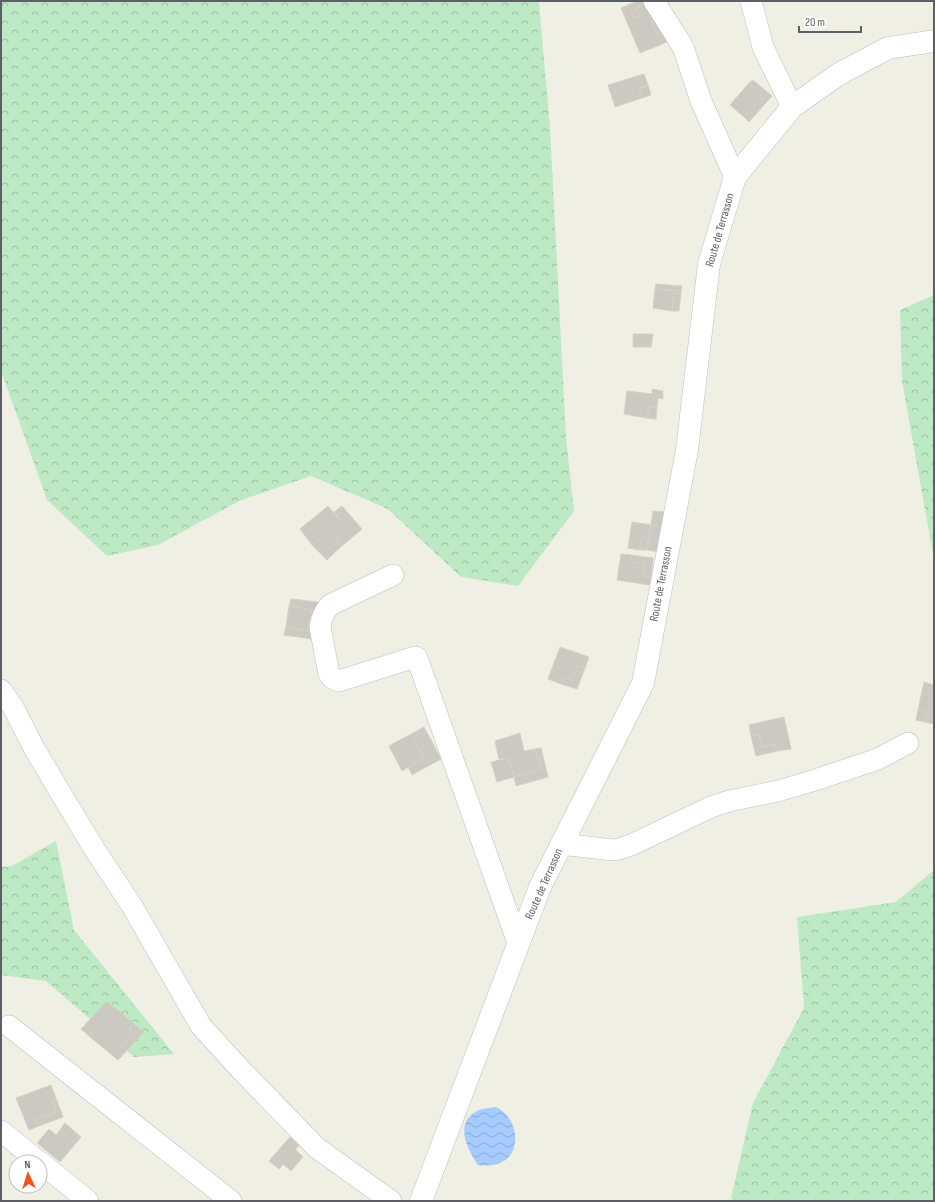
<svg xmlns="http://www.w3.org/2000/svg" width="935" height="1202" font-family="'Sofia Sans Condensed',sans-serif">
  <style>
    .forest { fill: url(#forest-crowns) }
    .water { fill: url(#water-waves) }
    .building { fill: #cbc9c1; stroke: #d5d2c2 }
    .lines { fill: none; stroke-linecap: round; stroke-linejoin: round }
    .minor-casing { stroke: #bcbdc4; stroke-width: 22 }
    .tertiary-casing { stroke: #bcbdc4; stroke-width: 23 }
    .minor { stroke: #fff; stroke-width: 21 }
    .tertiary { stroke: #fff; stroke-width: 22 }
    .labels { text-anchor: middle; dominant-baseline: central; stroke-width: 3; stroke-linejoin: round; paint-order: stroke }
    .street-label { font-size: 12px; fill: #5c5f66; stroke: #fff }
  </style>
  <defs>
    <pattern id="forest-crowns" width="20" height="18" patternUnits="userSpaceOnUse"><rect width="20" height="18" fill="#bee9c5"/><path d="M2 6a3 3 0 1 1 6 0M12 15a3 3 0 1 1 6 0" fill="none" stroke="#9ec0a4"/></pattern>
    <pattern id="water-waves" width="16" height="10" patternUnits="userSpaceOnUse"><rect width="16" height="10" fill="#a5cbff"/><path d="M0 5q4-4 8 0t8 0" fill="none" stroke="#8aa8d2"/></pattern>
  </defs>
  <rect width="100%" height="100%" fill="#f0efe4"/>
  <path class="forest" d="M 1,1 L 536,1 L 539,3 L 550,127 L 566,438 L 574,511 L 518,586 L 461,577 L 388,509 L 311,476 L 239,501 L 158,545 L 107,556 L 47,500 L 1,371 Z
    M 934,295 L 934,560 L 902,381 L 900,310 Z
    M 56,841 L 74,930 L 174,1054 L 134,1057 L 46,981 L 1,975 L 1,867 L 12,866 Z
    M 934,870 L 934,1201 L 734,1201 L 731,1198 L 753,1103 L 804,1008 L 797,917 L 896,902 Z"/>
  <path class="water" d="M 496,1107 C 501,1109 504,1112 508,1117 C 518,1129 519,1154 502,1162 C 494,1166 487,1166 478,1165 C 467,1149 454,1123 477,1111 C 482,1108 490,1108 496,1107 Z"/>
  <path class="building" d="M 638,1 L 647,1 L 648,3 L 636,8 L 640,16 L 634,18 L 628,5 Z
    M 648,3 L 652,13 L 648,15 L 656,33 L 662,31 L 667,42 L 640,53 L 621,8 L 628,5 L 634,18 L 640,16 L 636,8 Z
    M 652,13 L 662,31 L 656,33 L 648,15 Z
    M 644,74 L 648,85 L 639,88 L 642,98 L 615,107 L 608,85 Z
    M 753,80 L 772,96 L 749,122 L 744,117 L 763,96 L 749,83 Z
    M 749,83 L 763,96 L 744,117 L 730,105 Z
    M 648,85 L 651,95 L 642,98 L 639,88 Z
    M 656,284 L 682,286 L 681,291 L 655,289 Z
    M 655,289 L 681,291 L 681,294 L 674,293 L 672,311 L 653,308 Z
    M 674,293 L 681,294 L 679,311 L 672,311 Z
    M 633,334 L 653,334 L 651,347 L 633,347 Z
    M 652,389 L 663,391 L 663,399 L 658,398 L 657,407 L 649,407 L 647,418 L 624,414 L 627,391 L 652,394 Z
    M 649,407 L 657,407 L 656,419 L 647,418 Z
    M 328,506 L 348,529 L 336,538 L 342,546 L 334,553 L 321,538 L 312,545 L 300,529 Z
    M 342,506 L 362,529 L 342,546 L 336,538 L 348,529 L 334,512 Z
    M 653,511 L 665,512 L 663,527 L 651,525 Z
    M 632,522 L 651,525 L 649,539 L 642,537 L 639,550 L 628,548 Z
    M 651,525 L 662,527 L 659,552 L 647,550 Z
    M 642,537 L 649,539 L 647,550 L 639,550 Z
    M 321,538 L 334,553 L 327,560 L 312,545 Z
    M 621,554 L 631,555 L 630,562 L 645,564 L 643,576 L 651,577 L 650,585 L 617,580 Z
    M 631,555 L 653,558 L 651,577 L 643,576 L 645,564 L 630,562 Z
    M 291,599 L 318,602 L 313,632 L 307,630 L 312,610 L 289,606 Z
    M 289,606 L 312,610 L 307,630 L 286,627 Z
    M 286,627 L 299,629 L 298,637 L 284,635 Z
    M 299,629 L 313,632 L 312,639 L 298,637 Z
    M 560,647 L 589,657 L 585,668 L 578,666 L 572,681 L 564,677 L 561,684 L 548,679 Z
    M 578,666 L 585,668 L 577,689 L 561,684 L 564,677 L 572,681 Z
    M 924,682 L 934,685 L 934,724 L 925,722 L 927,712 L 918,710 Z
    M 918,710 L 927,712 L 925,722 L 916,720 Z
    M 784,717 L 791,749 L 777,751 L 775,744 L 762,747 L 759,734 L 751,736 L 749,725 Z
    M 424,727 L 441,759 L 412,775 L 408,767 L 424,758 L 411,734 Z
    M 520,733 L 524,751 L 535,749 L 541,770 L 514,777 L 508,758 L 499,759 L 495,741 Z
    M 411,734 L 424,758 L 402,771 L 389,746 Z
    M 759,734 L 762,747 L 775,744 L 777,751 L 756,756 L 751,736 Z
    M 541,748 L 548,777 L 516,786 L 514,777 L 541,770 L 535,749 Z
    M 508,758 L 514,777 L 497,782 L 491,762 Z
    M 107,1001 L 133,1023 L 129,1029 L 133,1034 L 120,1049 L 96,1028 L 89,1036 L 81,1029 Z
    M 133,1023 L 144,1032 L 118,1060 L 89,1036 L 96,1028 L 120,1049 L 133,1034 L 129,1029 Z
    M 51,1085 L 56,1098 L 52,1100 L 56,1112 L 36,1119 L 39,1126 L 29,1130 L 16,1098 Z
    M 56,1098 L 63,1117 L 39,1126 L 36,1119 L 56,1112 L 52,1100 Z
    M 65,1123 L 81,1137 L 76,1143 L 60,1130 Z
    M 49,1129 L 56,1135 L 60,1130 L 76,1143 L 60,1162 L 37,1143 Z
    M 290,1137 L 299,1145 L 279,1169 L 269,1161 Z
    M 295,1149 L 303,1157 L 291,1171 L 283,1164 Z"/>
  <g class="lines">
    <g class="minor-casing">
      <path id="minor" d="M 654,1 L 683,47 L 701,101 L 735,177
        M 751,1 L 763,47 L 792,107
        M 393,575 L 330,605 C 324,612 321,618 320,627 L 329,674 L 332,678 L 339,681 L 415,657 L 417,658 L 518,943
        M 1,690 L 13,707 L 34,748 L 63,797 L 95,850 L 132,906 L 201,1026 L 241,1070 L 317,1148 L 391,1201
        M 561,844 L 613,850 L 619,849 L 631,845 L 711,807 L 729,801 L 778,791 L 812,781 L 878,759 L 908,743
        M 9,1026 L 231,1201
        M 1,1131 L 39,1162
        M 40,1162 L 88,1201"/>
    </g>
    <g class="tertiary-casing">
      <path id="tertiary" d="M 421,1201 L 540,887 L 643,683 L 687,450 L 709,264 L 735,177 L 792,107 L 839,74 L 888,48 L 934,41"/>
    </g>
    <use href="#minor" class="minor"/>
    <use href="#tertiary" class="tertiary"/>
  </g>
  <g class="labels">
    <g class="street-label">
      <text transform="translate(720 230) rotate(-74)">Route de Terrasson</text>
      <text transform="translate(661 584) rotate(-79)">Route de Terrasson</text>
      <text transform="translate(544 884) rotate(-66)">Route de Terrasson</text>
    </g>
  </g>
  <rect width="935" height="1202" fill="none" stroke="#5c5f66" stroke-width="4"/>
  <g transform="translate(28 1174) rotate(356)"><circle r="19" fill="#ffffff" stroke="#bebfc2"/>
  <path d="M0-3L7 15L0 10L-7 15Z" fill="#f75122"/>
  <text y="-6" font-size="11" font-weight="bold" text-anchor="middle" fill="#5c5f66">N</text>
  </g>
  <path d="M799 26v6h62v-6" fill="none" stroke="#5c5f66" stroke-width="2"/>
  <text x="805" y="26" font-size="12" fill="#5c5f66" stroke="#ffffff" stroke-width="3" paint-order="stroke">20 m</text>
</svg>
